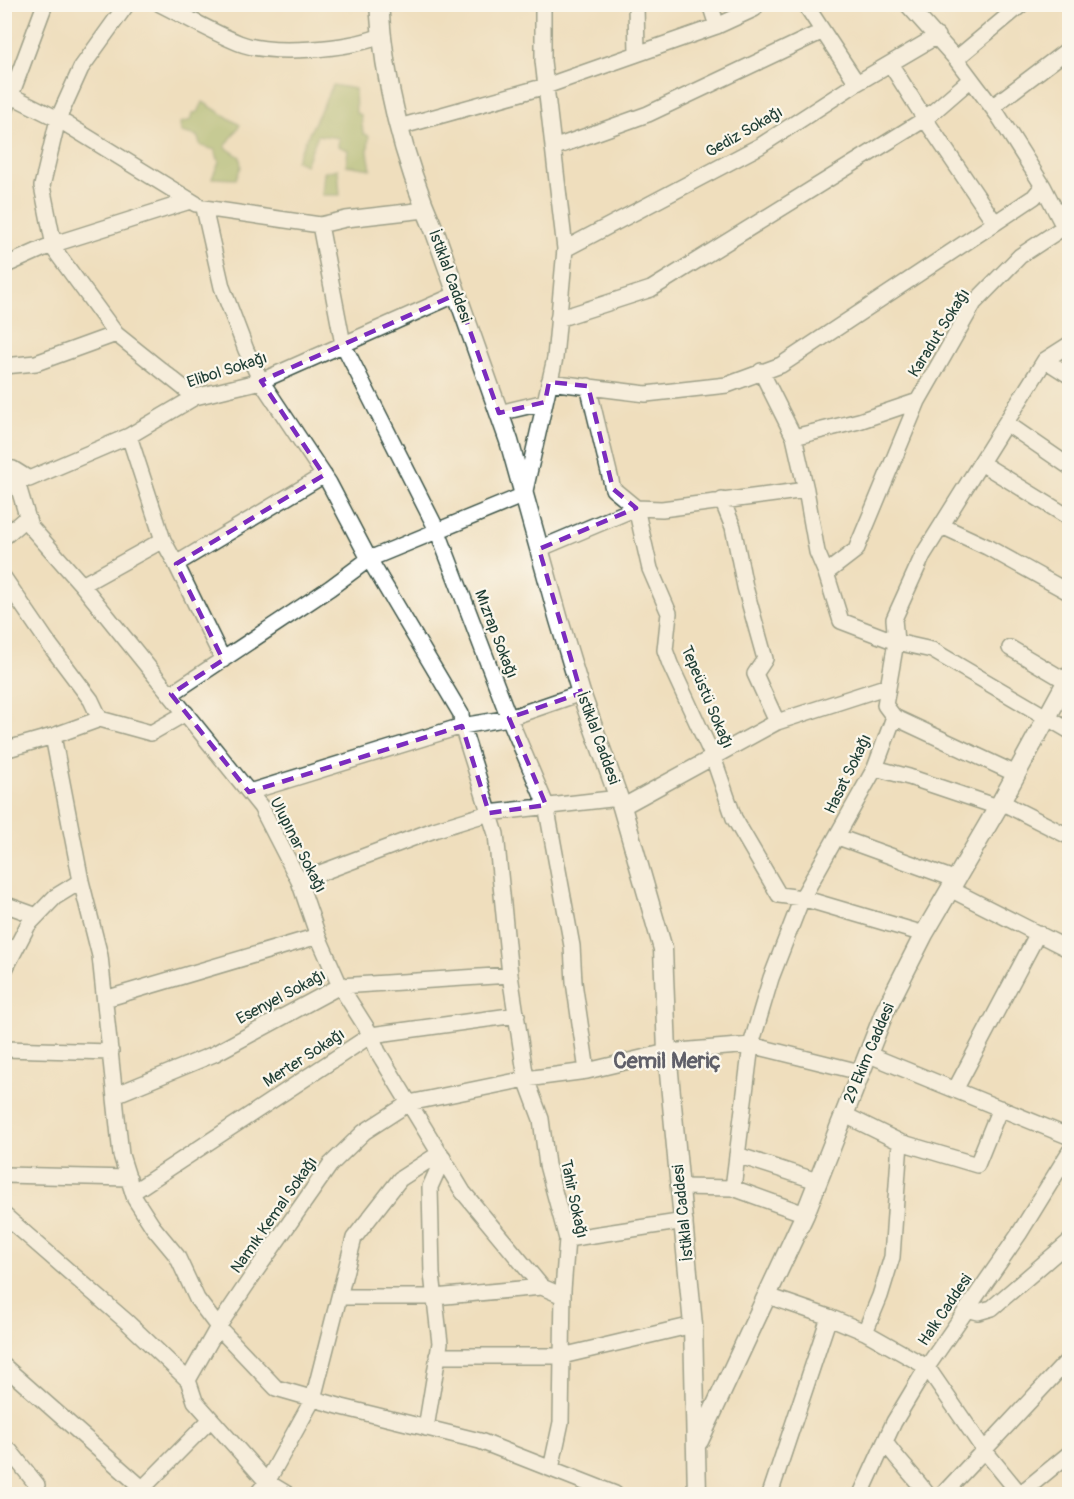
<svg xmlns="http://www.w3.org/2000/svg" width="1074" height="1499" font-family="Pangolin,sans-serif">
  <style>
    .forest { fill: #96b162; stroke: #5a774b; stroke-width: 1.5 }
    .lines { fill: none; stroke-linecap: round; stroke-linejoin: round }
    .minor-casing { stroke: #3e5549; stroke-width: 18 }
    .tertiary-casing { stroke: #3e5549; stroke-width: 21 }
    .minor { stroke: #fff; stroke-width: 15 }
    .tertiary { stroke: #fff; stroke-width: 18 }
    .marked { fill: none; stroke: #7b2cbf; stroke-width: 4.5; stroke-dasharray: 12 8; stroke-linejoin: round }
    .labels { text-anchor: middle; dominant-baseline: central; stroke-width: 4.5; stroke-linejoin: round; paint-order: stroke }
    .street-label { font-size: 16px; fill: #1f3d34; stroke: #fbf7ec }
    .district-label { font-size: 22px; font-weight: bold; fill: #606069; stroke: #fbf7ec }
  </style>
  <rect width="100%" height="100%" fill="#fbf7ec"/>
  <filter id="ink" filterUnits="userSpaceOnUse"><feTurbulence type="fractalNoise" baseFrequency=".0167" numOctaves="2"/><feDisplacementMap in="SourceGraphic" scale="12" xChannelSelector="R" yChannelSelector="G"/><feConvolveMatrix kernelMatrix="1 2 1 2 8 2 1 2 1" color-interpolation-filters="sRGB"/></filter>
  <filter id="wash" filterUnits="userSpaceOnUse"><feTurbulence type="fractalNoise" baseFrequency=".008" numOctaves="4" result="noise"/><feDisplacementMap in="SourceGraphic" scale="24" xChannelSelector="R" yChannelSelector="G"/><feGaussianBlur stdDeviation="1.35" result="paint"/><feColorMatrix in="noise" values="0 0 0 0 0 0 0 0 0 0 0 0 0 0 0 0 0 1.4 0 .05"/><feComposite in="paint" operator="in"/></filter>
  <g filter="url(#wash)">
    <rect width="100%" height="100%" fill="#efdebd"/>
    <path class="forest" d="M 333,85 L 355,89 L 356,113 L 361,115 L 363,133 L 369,136 L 368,152 L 371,169 L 346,165 L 348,150 L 338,146 L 339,138 L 318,135 L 305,165 L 296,160 Z
      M 203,102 L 240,125 L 225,147 L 240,157 L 241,167 L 236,179 L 212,178 L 219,162 L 215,150 L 201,146 L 197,136 L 181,132 L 180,123 L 191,120 L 193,113 L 198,112 Z
      M 338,169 L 340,195 L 322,195 L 324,172 Z"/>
  </g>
  <g filter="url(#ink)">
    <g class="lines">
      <g class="minor-casing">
        <path id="minor" d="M 127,4 L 81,68 L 58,119 L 42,186 L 53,241 L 51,245 L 190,201
          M 160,4 C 186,17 212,32 239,43 C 272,56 348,49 381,36
          M 710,4 L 717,26 L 754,9 L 754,4
          M 805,4 L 857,83
          M 907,4 L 956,59 L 998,115 L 1043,186 L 1034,197 L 995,223
          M 1069,4 L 1070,6
          M 637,54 L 717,26
          M 956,59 L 1022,4
          M 891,65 L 925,119 L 971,79
          M 4,92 L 58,119 L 196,204
          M 992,107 L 1070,48
          M 4,114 L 45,4
          M 399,127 L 546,86 L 637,54 L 636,4
          M 553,148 L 648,114 L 821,32
          M 425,210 L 346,219 L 320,225 L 204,208 L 222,287 L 246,350 L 261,381 L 329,483 L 369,559 L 461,714 L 462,726 L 496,834 L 510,975 L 526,1079 L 541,1119 L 547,1165 L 567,1239 L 563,1290 L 561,1422 L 551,1469
          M 320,225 L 343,344 L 438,532 L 509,718 L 546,805 L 572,946 L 574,982 L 587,1071
          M 565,249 L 760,146 L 857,83 L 937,36
          M 4,266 L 51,245 L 116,334 L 36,363 L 4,366
          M 116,334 L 195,397
          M 1045,360 L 1070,376
          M 549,382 L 646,394 L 727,385 L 781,365 L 995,223 L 925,119 L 651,289 L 558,319
          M 588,386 L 613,489 L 636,508 L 650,569 L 669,613 L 665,650 L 670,664 L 713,757 L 734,818 L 779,895 L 802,898 L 924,934
          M 918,401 L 856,550 L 826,573 L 841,621 L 896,642 L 932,650 L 1070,731
          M 499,413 L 545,402
          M 1006,423 L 1070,467
          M 794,437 L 859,421 L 918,401 L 974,303 L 1020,256 L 1064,227 L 1043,186
          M 981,463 L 1070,518
          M 13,469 L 30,526 L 82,585 L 261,807 L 299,881 L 318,936 L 340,986 L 371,1035 L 378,1052 L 463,1192 L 542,1287
          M 13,469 L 29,479 L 129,436 L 195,397 L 261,381 L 457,294
          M 806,490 L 817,552 L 826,573
          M 942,526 L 987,547 L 1070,593
          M 4,537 L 27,517
          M 163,540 L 176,564 L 324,475
          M 539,549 L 636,508 L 662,509 L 806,490 L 794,437 L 761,371
          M 176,564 L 223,660
          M 4,578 L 49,644 L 91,700 L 100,719
          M 82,585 L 163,540 L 129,436
          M 1010,648 L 1066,681
          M 171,694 L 330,588 L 369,559 L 524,495 L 555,358 L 565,249 L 543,61 L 543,4
          M 894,717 L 1016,774
          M 777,722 L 888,686
          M 53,736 L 81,881 L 100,956 L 121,1155 L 135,1199 L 153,1227 L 177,1256 L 197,1299 L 218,1327 L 276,1388 L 342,1407 L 480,1441 L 615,1494
          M 4,750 L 53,736 L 100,719 L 151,733 L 186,713
          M 875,768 L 909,777 L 998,807
          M 249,792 L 462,726 L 509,718 L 581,693
          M 1001,802 L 1070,837
          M 622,807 L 777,722 L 755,674 L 765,659 L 745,587 L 733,527 L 722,500
          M 838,837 L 954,879
          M 299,881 L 434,830 L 489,813 L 619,798
          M 950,889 L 1070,950
          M 4,904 L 37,916
          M 4,971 L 28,925 L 55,897 L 81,881
          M 105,999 L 318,936
          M 4,1049 L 111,1052
          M 867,1054 L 1070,1137
          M 955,1090 L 1038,933
          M 115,1095 L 214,1054 L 340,986 L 510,975
          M 843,1114 L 900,1142 L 892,1257 L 880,1296 L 865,1332
          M 900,1142 L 977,1165 L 1000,1108
          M 737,1155 L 817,1181
          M 4,1175 L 129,1178
          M 680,1187 L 733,1188 L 805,1214
          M 733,1188 L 751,1045 L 771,978 L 802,898 L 875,768 L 894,717 L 885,705 L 896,642 L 894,619 L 923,555 L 1045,360 L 1070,344
          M 133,1192 L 371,1035 L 517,1015
          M 4,1215 L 127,1322 L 188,1380 L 195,1401 L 267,1482 L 257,1494
          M 567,1239 L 685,1221
          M 768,1296 L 829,1317 L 865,1332 L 927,1367 L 984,1450 L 1020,1494
          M 339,1297 L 354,1238 L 400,1179 L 440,1153
          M 967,1309 L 978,1312 L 992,1308 L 1070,1241
          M 437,1356 L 562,1356 L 693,1325
          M 4,1366 L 149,1494
          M 188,1380 L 218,1327 L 251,1278 L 330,1165 L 364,1132 L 409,1103 L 526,1079 L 587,1071 L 667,1052 L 751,1045 L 860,1072
          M 426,1428 L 440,1343 L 432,1274 L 430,1187 L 443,1158
          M 885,1442 C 898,1461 914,1476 927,1494
          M 4,1448 L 10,1451 L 37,1485
          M 137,1494 L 211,1419
          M 287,1494 L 267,1482 L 313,1399 L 339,1297 L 435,1297 L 542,1287 L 563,1296
          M 770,1494 L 829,1317
          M 861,1494 L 894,1422 L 927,1367 L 1019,1234 L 1070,1151
          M 943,1494 L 1070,1358
          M 1020,1494 L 1070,1453"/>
      </g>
      <g class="tertiary-casing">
        <path id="tertiary" d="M 379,4 C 384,82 404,161 435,232 L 509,441 L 559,620 L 581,693 L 622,807 L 663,949 L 667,1052 L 693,1325 L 697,1494
          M 699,1441 L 805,1214 L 885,1011 L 924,934 L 1001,802 L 1070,675"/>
      </g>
      <use href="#minor" class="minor"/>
      <use href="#tertiary" class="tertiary"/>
    </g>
  </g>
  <path d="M0 0H1074V1499H0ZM 457,294 L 499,413 L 545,402 L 549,382 L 588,386 L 613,489 L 636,508 L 539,549 L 581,693 L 509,718 L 546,805 L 489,813 L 462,726 L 249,792 L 171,694 L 223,660 L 176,564 L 324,475 L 261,381 Z" fill="#efdebd" fill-opacity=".55" fill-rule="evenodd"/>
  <path class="marked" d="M 457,294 L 499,413 L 545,402 L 549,382 L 588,386 L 613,489 L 636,508 L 539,549 L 581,693 L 509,718 L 546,805 L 489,813 L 462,726 L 249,792 L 171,694 L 223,660 L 176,564 L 324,475 L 261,381 Z"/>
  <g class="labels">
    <g class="street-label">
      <text transform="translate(744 132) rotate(-30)">Gediz Sokağı</text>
      <text transform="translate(450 276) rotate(70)">İstiklal Caddesi</text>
      <text transform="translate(939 333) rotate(-58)">Karadut Sokağı</text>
      <text transform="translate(227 370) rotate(-18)">Elibol Sokağı</text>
      <text transform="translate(496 634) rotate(69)">Mızrap Sokağı</text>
      <text transform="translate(707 697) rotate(67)">Tepeüstü Sokağı</text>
      <text transform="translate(598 738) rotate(70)">İstiklal Caddesi</text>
      <text transform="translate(848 774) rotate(-64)">Hasat Sokağı</text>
      <text transform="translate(298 845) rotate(63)">Ulupınar Sokağı</text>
      <text transform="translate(281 997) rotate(-28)">Esenyel Sokağı</text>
      <text transform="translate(869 1053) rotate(-67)">29 Ekim Caddesi</text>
      <text transform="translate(304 1058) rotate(-33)">Merter Sokağı</text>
      <text transform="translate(574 1199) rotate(78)">Tahir Sokağı</text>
      <text transform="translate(683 1213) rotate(-96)">İstiklal Caddesi</text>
      <text transform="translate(274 1215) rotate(-55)">Namık Kemal Sokağı</text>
      <text transform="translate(945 1310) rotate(-56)">Halk Caddesi</text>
    </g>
    <g class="district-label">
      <text x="667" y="1061">Cemil Meriç</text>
    </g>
  </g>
  <rect width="1074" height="1499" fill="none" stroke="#fbf7ec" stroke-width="24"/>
</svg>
